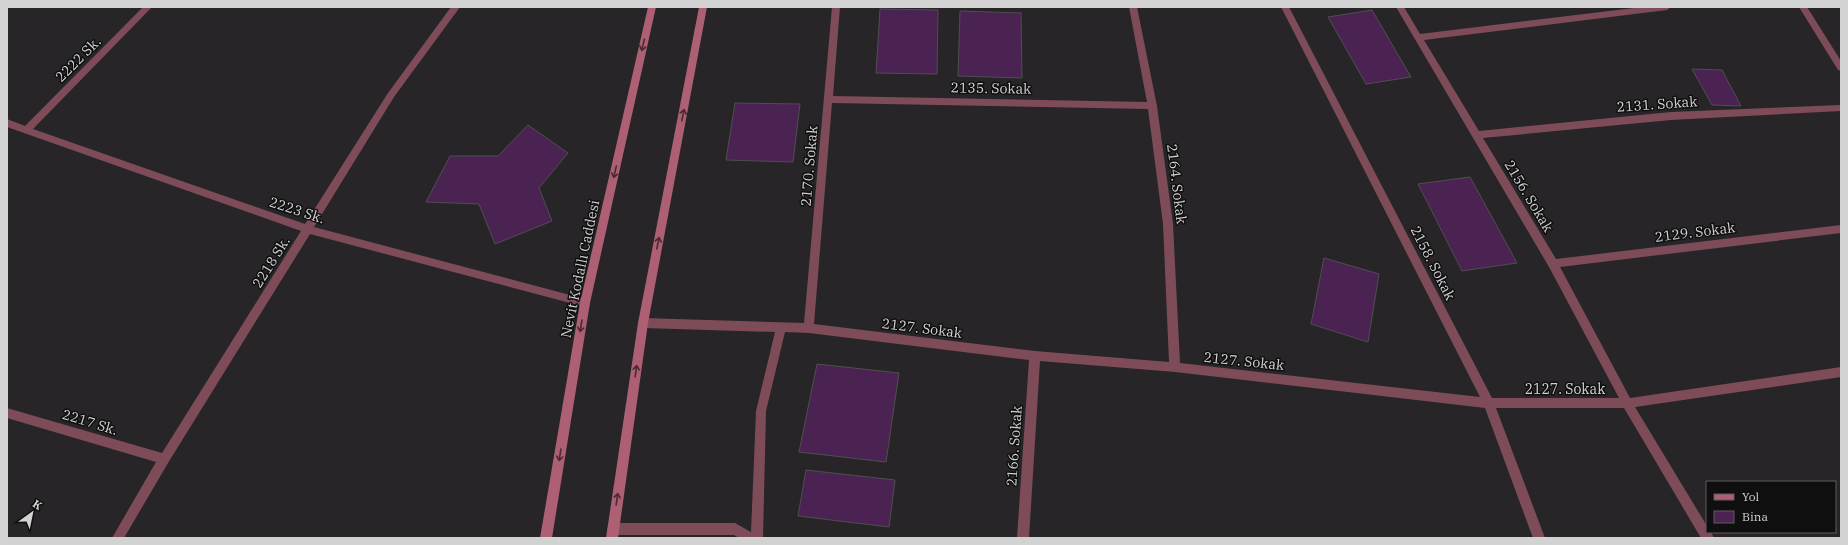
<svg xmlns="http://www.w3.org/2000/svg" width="1848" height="545" font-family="'IBM Plex Serif',serif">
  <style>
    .building { fill: #4a2353; stroke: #504e51 }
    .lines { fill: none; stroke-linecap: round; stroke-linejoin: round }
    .minor { fill: #7d4c58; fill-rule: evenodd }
    .secondary { fill: #ad5f74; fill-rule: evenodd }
    .oneway { stroke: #472b33 }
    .labels { text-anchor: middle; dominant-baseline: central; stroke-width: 3; stroke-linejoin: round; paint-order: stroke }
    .street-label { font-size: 14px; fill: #d3d2d3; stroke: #100f10 }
  </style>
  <rect width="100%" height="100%" fill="#272528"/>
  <path class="building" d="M 880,9 L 938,10 L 937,74 L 876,73 Z
    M 1372,10 L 1411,77 L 1366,84 L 1328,17 Z
    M 960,11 L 1021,13 L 1022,78 L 958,76 Z
    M 1692,69 L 1722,70 L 1741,106 L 1712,105 Z
    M 735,103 L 800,104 L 793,162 L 726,160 Z
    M 528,125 L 568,153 L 539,188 L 552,221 L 495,244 L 479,204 L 426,202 L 450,156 L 498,156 Z
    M 1470,177 L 1517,263 L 1462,271 L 1418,184 Z
    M 1324,258 L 1379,274 L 1368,342 L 1311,324 Z
    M 817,364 L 899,373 L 886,462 L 799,452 Z
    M 806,470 L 895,480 L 889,527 L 798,516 Z"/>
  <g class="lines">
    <path class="minor" d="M 143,7 L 152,7 L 33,129 L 305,224 L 388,93 L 451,7 L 460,7 L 394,97 L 314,227 L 585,299 L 589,300 L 590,303 L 589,306 L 585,307 L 310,234 L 168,463 L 124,538 L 112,538 L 156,462 L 7,418 L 7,408 L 162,453 L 301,231 L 7,127 L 7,119 L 25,126 Z
      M 832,7 L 840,7 L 833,96 L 1147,102 L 1129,7 L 1137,7 L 1157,106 L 1173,224 L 1180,363 L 1480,397 L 1281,7 L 1289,7 L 1492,398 L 1619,398 L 1549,267 L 1396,7 L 1404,7 L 1420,34 L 1642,7 L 1671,7 L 1667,10 L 1424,40 L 1479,131 L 1671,112 L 1841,105 L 1841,111 L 1671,120 L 1483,138 L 1556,259 L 1841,225 L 1841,233 L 1560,267 L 1630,398 L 1841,367 L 1841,377 L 1635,407 L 1707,526 L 1707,532 L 1711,532 L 1714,538 L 1701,538 L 1624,408 L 1496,408 L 1545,538 L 1533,538 L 1485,408 L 1175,372 L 1040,361 L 1029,538 L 1017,538 L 1029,360 L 809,333 L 785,332 L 766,411 L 763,538 L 739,538 L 734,535 L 613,535 L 609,533 L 607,529 L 609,525 L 613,523 L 735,523 L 751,532 L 756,411 L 775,332 L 643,328 L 639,326 L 638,323 L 639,320 L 643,318 L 804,323 ZM 832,103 L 1148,109 L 1163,224 L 1169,362 L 1035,351 L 814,324 Z
      M 1799,7 L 1807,7 L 1841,61 L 1841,71 L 1838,70 Z"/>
    <path class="secondary" d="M 648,7 L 656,7 L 590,303 L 552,538 L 540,538 L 580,303 Z
      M 699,7 L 707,7 L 648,323 L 618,538 L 606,538 L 638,323 Z"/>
  </g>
  <defs><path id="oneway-shaft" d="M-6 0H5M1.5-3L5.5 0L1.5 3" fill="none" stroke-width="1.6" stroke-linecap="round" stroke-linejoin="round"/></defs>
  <g class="oneway">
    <use href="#oneway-shaft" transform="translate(643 45) rotate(103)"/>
    <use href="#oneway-shaft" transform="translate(683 115) rotate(-79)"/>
    <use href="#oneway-shaft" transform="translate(615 172) rotate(103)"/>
    <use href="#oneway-shaft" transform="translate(658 243) rotate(-79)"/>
    <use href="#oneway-shaft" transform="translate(581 326) rotate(99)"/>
    <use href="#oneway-shaft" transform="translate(636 371) rotate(-82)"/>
    <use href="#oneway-shaft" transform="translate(560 455) rotate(99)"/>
    <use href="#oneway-shaft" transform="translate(617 499) rotate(-82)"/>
  </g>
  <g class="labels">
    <g class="street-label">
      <text transform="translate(78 59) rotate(-45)">2222 Sk.</text>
      <text transform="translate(991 88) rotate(1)">2135. Sokak</text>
      <text transform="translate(1657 104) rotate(-4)">2131. Sokak</text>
      <text transform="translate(809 166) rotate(-85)">2170. Sokak</text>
      <text transform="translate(1177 184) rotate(83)">2164. Sokak</text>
      <text transform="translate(1529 196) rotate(59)">2156. Sokak</text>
      <text transform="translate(297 210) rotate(18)">2223 Sk.</text>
      <text transform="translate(1695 232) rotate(-7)">2129. Sokak</text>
      <text transform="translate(271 262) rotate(-58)">2218 Sk.</text>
      <text transform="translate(1433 263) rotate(63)">2158. Sokak</text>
      <text transform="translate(580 269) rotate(-78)">Nevit Kodallı Caddesi</text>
      <text transform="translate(922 328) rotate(7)">2127. Sokak</text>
      <text transform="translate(1244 361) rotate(6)">2127. Sokak</text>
      <text x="1565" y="389">2127. Sokak</text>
      <text transform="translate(90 422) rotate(17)">2217 Sk.</text>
      <text transform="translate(1014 446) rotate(-86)">2166. Sokak</text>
    </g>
  </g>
  <rect width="1848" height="545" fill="none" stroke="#d3d2d3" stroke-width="16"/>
  <rect x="1706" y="481" width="130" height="52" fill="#100f10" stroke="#5e5d5e"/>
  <rect x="1714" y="494" width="20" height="6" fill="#ad5f74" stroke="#5e5d5e"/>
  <text x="1742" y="501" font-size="12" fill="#d3d2d3">Yol</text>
  <rect x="1714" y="511" width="20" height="12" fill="#4a2353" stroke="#5e5d5e"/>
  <text x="1742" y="521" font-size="12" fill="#d3d2d3">Bina</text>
  <g transform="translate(32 513) rotate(33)" stroke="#100f10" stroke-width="3" paint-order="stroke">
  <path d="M0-3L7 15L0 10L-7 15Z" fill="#d3d2d3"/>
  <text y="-6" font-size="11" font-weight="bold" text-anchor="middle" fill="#d3d2d3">K</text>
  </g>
</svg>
